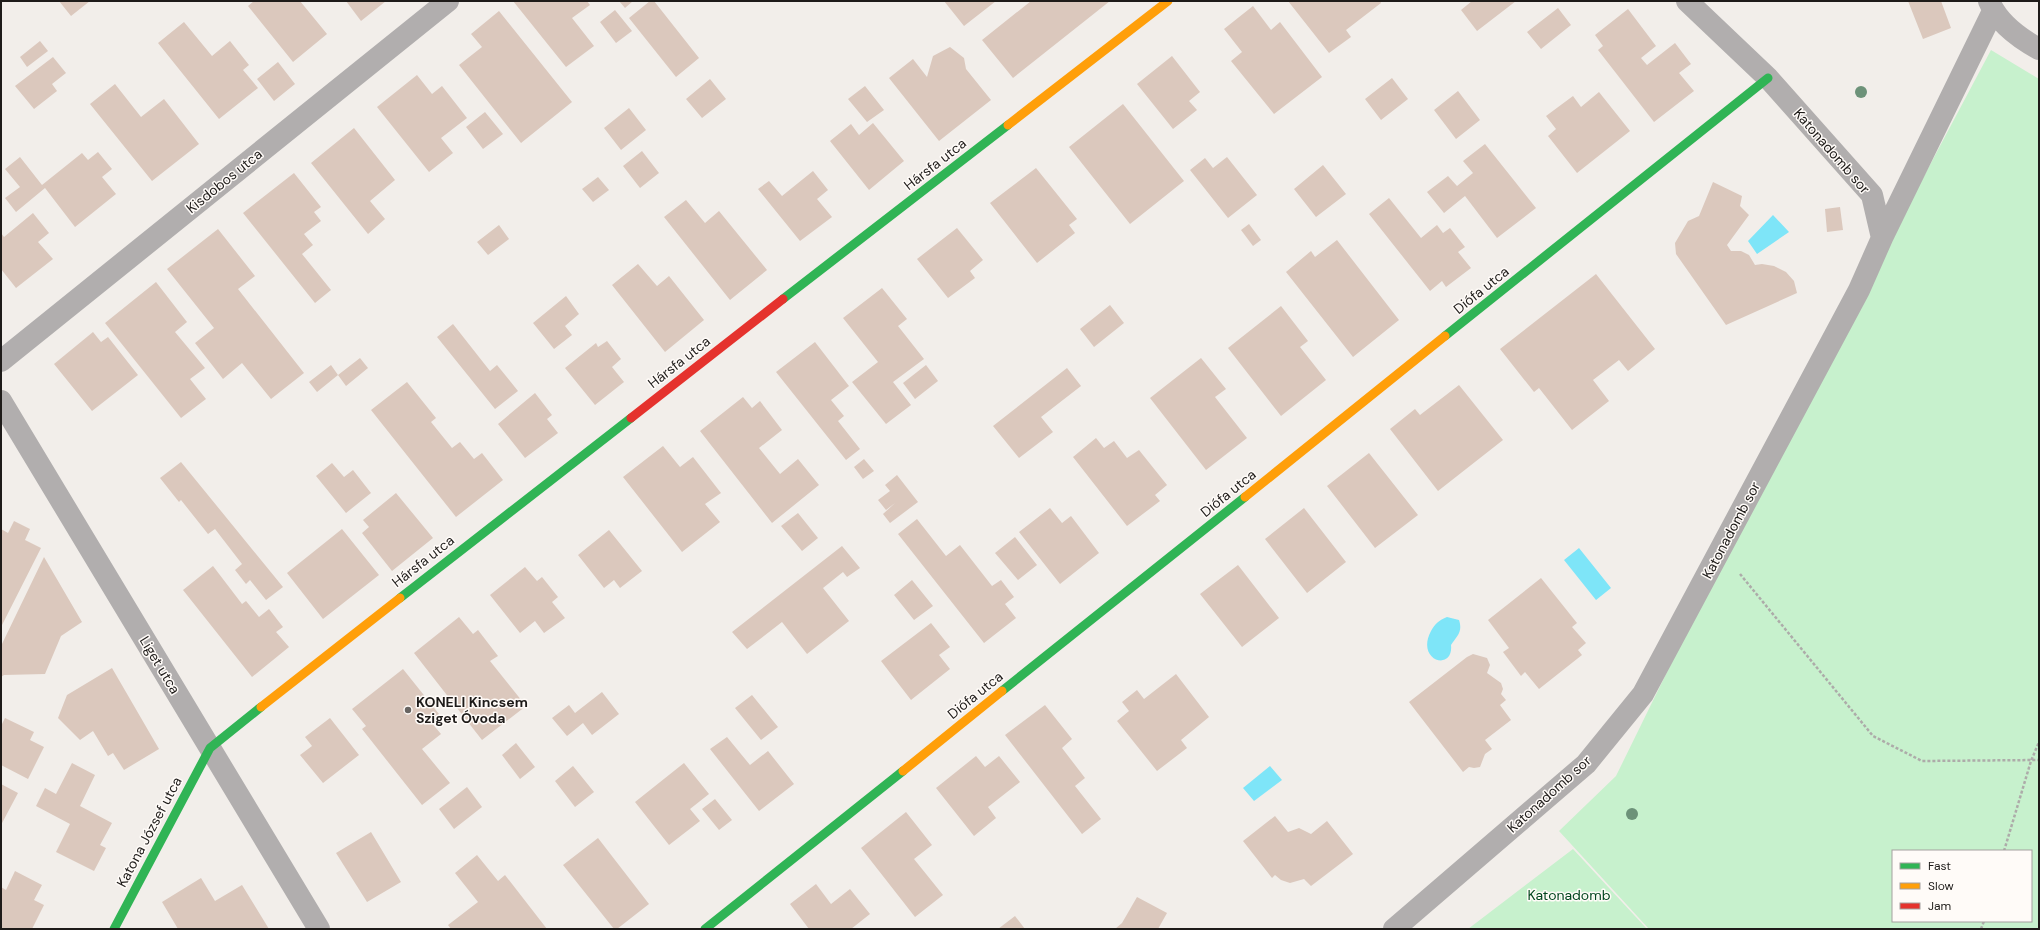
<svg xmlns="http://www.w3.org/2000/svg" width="2040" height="930" font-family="'DM Sans',sans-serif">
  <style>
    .green { fill: #c7f1cd; fill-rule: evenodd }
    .water { fill: #7ee5f8 }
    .building { fill: #dbc8bd }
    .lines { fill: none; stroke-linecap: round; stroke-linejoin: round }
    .path { stroke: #adaba9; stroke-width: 2.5; stroke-dasharray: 3 2; stroke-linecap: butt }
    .street { stroke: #b1aeae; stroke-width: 22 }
    .fast { stroke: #30b455; stroke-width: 9 }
    .slow { stroke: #ff9f0a; stroke-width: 9 }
    .jam { stroke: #e5322d; stroke-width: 9 }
    .tree { fill: #6d9279 }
    .poi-dot { fill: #686562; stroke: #fffbf8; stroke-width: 1.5 }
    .labels { text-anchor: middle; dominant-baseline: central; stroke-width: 3; stroke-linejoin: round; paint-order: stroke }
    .street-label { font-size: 14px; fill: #1e1b19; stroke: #fffbf8 }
    .poi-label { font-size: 14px; font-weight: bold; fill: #1e1b19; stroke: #fffbf8; text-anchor: start }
    .park-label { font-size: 14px; fill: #00461d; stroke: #fffbf8 }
  </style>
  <rect width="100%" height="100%" fill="#f2eeea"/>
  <path class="green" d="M 1991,50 L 2039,79 L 2039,929 L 1649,929 L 1559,831 L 1616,776 L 1746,511 ZM 1893,851 L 2031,851 L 2031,921 L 1893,921 Z
    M 1573,849 L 1647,929 L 1468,929 Z"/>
  <path class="water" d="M 1773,215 L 1789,232 L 1757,254 L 1748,241 Z
    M 1579,548 L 1611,588 L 1596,600 L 1564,560 Z
    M 1447,617 L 1459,620 C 1463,632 1457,636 1451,645 C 1454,672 1415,661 1431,631 C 1435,624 1439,620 1447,617 Z
    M 1270,766 L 1282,780 L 1254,801 L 1243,788 Z"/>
  <path class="building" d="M 59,1 L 90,1 L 71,16 Z
    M 254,1 L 300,1 L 327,34 L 293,62 L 248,6 Z
    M 346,1 L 386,1 L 361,21 Z
    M 513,1 L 587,1 L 590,5 L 572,18 L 594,46 L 566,67 Z
    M 619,1 L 633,1 L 625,8 Z
    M 650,1 L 654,1 L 699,58 L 676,77 L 629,18 Z
    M 944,1 L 996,1 L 964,26 Z
    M 1031,1 L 1110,1 L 1013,78 L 982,40 Z
    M 1288,1 L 1380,1 L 1381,3 L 1346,30 L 1351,37 L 1329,53 Z
    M 1472,1 L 1516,1 L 1477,31 L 1461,10 Z
    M 1908,1 L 1941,1 L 1951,28 L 1923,39 Z
    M 1253,6 L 1271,30 L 1280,22 L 1322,77 L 1274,114 L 1231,61 L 1242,52 L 1224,29 Z
    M 1558,8 L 1571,25 L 1541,49 L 1527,32 Z
    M 1628,9 L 1656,46 L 1641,58 L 1647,65 L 1675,43 L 1691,64 L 1679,73 L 1694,91 L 1654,122 L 1598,50 L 1603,46 L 1595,35 Z
    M 615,10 L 632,31 L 616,43 L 600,22 Z
    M 499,11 L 572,102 L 521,143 L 459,65 L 482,47 L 471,34 Z
    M 184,22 L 212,56 L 230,41 L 249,65 L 243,70 L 258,88 L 219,119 L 158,43 Z
    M 40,41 L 48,51 L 27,67 L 20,57 Z
    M 950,47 L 964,58 L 966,69 L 991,100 L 939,141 L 889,78 L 913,59 L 927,77 L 933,56 Z
    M 1172,56 L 1200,92 L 1189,101 L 1197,110 L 1173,129 L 1137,84 Z
    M 53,57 L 66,73 L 52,84 L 57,91 L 34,109 L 15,86 Z
    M 278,62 L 295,84 L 274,101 L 257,79 Z
    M 417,75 L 432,94 L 442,86 L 467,118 L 441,138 L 453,153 L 429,172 L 377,107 Z
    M 1392,78 L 1408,99 L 1381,120 L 1365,99 Z
    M 710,79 L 726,99 L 702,118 L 686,99 Z
    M 115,84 L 141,117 L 164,99 L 199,144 L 152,181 L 90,104 Z
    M 865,86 L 884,110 L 867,122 L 848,99 Z
    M 1458,91 L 1480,120 L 1456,139 L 1434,110 Z
    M 1599,92 L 1630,131 L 1577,173 L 1548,136 L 1556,129 L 1546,116 L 1573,96 L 1581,107 Z
    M 1123,104 L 1184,181 L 1130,224 L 1069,147 Z
    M 629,108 L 646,130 L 621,150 L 604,128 Z
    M 485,112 L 503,134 L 483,149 L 466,127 Z
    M 873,123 L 904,161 L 869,190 L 830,141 L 851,124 L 859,135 Z
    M 354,128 L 395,180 L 370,201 L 385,219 L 368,234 L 311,163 Z
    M 1485,144 L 1536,208 L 1497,238 L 1465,196 L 1444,213 L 1427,192 L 1448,176 L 1457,186 L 1473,173 L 1463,161 Z
    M 642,151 L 659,173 L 640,188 L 623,166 Z
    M 98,152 L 112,169 L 102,177 L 116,194 L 75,227 L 45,188 L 16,212 L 5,198 L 20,187 L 5,169 L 20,157 L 42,185 L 82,153 L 88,160 Z
    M 1227,157 L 1257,195 L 1228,218 L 1190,170 L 1205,158 L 1213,168 Z
    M 1323,165 L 1346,194 L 1316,217 L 1294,189 Z
    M 1036,168 L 1077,219 L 1069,225 L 1075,233 L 1037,263 L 990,203 Z
    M 813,171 L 828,190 L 817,199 L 832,217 L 800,241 L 758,189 L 769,181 L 782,196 Z
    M 294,173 L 321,207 L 314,212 L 321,221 L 304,234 L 313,245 L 302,254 L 331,290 L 315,303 L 243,213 Z
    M 598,177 L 609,190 L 593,202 L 582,189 Z
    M 1713,182 L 1742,196 L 1740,206 L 1749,215 L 1727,245 L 1731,251 L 1741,251 L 1749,255 L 1755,265 L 1762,264 L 1774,266 L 1786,272 L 1794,281 L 1797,293 L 1726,325 L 1676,254 L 1675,243 L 1688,221 L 1699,216 Z
    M 1389,198 L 1421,238 L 1437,225 L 1443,233 L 1450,228 L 1465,247 L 1458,252 L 1471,268 L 1446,287 L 1442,281 L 1430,291 L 1369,214 Z
    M 686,200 L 705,223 L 719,211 L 767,270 L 730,300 L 664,217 Z
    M 1840,207 L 1843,230 L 1827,232 L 1825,209 Z
    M 33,213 L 49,233 L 38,242 L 53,259 L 16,288 L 1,269 L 1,233 L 4,237 Z
    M 1249,224 L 1261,240 L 1253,246 L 1241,230 Z
    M 499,225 L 509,239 L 488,255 L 477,242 Z
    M 957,228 L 983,260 L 970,271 L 975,278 L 948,298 L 917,259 Z
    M 218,229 L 255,276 L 238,289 L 304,373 L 271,399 L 242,363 L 223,379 L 195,343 L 214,328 L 167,269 Z
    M 1337,240 L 1399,320 L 1353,357 L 1286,272 L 1311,251 L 1315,257 Z
    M 638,264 L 657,286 L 669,276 L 704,320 L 665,352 L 612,285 Z
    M 1596,274 L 1655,349 L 1628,371 L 1619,360 L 1593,380 L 1609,401 L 1572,430 L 1539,388 L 1534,392 L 1500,349 Z
    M 156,282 L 187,322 L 175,332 L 205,368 L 190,379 L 206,399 L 181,418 L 105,323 Z
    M 882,288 L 907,319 L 898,326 L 924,359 L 893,382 L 911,405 L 886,424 L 852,382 L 878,362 L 843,318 Z
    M 566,296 L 579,314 L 565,326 L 572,335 L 554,349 L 533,323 Z
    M 1110,305 L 1124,323 L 1094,347 L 1080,329 Z
    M 1281,306 L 1308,341 L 1300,347 L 1326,380 L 1281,416 L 1228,348 Z
    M 453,324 L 490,371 L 497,365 L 518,391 L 495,409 L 437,337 Z
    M 93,332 L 101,342 L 108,337 L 138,375 L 92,411 L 54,364 Z
    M 607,341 L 621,359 L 612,367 L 624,382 L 595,405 L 565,368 L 596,343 L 598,347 Z
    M 815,342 L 849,386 L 831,400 L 844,416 L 838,421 L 860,449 L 846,460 L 776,372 Z
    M 360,358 L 368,368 L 346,386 L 338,375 Z
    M 1201,358 L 1226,389 L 1215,397 L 1247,438 L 1206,470 L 1150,398 Z
    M 331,365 L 338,375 L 317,392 L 309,382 Z
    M 926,365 L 938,381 L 915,399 L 903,383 Z
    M 1067,368 L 1081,386 L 1041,417 L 1053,432 L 1019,458 L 993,426 Z
    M 407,382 L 436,418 L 431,422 L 452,448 L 460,442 L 474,459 L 482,453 L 503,480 L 456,517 L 371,410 Z
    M 1459,385 L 1503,440 L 1438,491 L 1390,429 L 1415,409 L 1420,415 Z
    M 535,393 L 552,415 L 547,419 L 558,433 L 525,458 L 498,424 Z
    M 743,397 L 752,408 L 760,401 L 782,430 L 759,448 L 780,474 L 798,459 L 819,485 L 772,523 L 700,431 Z
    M 1096,438 L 1104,448 L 1114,441 L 1127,458 L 1139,450 L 1167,485 L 1155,495 L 1160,501 L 1127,526 L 1073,457 Z
    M 663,446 L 680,467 L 693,457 L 721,493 L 705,504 L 720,522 L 682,552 L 623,477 Z
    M 1369,453 L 1418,515 L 1375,548 L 1327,486 Z
    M 864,459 L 874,471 L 863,479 L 854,467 Z
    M 181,462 L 283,587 L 266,600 L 250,580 L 246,584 L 235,570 L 242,564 L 215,529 L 208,534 L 181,500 L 179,502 L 160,478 Z
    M 332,463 L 344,477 L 353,470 L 371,493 L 346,513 L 316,476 Z
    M 897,475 L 918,502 L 890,523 L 883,514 L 895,503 L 886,510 L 878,500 L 890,491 L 885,485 Z
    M 396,493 L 433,538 L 392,571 L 362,533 L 369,527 L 363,520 Z
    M 1050,508 L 1062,523 L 1071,516 L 1099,553 L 1060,584 L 1019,532 Z
    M 1304,508 L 1346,562 L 1307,593 L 1265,539 Z
    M 798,513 L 818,538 L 802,551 L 781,526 Z
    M 917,519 L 946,556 L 960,545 L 992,586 L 1001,580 L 1014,597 L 1005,604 L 1016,618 L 984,643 L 898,534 Z
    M 14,521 L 30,529 L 25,540 L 41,548 L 1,627 L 1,529 L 8,533 Z
    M 342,529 L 379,575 L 323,619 L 287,573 Z
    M 609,530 L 642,571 L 620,588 L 614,580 L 604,588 L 578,555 Z
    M 1015,537 L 1037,565 L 1018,580 L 995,553 Z
    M 842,546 L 860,568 L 847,577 L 843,572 L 823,588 L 849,621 L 807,654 L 782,622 L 747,649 L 732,632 Z
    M 44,557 L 82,622 L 61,636 L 45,674 L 4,675 L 1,677 L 1,646 Z
    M 1238,565 L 1279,618 L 1242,647 L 1200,594 Z
    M 213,566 L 242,604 L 246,601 L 259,617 L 269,609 L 283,627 L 276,632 L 289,647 L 252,677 L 183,590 Z
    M 525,567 L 537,581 L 542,577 L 558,597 L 552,602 L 565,618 L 544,633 L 535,621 L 520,633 L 490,595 Z
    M 1541,578 L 1577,623 L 1572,627 L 1586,643 L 1578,650 L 1582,655 L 1539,689 L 1525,672 L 1521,676 L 1503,652 L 1509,648 L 1488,620 Z
    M 912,580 L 933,606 L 914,620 L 894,595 Z
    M 459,617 L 473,634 L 478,630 L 498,656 L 490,661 L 526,706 L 482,740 L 414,653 Z
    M 931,623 L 950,647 L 939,655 L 950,669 L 911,700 L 881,661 Z
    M 1473,654 L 1487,658 L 1490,665 L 1487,673 L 1501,683 L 1503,689 L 1501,694 L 1506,700 L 1500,705 L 1511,720 L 1485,740 L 1492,749 L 1485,754 L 1480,767 L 1474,768 L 1469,767 L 1463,772 L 1409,702 L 1467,657 Z
    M 112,668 L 159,749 L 124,770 L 113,753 L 108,756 L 93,731 L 80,740 L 58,718 L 67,695 Z
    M 403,669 L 439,714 L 430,721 L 441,734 L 422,749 L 450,783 L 422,805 L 362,729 L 366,726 L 352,709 Z
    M 1176,674 L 1209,717 L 1181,740 L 1187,748 L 1157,771 L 1117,721 L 1129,711 L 1122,702 L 1137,690 L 1144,699 Z
    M 602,692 L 619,714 L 592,735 L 583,723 L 567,736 L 552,718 L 569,705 L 575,713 Z
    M 752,695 L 778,727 L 761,740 L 735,708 Z
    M 1045,705 L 1072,739 L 1062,748 L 1085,778 L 1075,786 L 1101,819 L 1082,834 L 1005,735 Z
    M 5,718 L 34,732 L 30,740 L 44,747 L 28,779 L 1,765 L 1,726 Z
    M 330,718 L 359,755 L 323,783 L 300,755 L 312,746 L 305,737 Z
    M 727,737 L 750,765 L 768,751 L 794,784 L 759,811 L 710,749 Z
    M 516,743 L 535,767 L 520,779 L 502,755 Z
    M 976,756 L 985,767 L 999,756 L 1020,782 L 988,807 L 996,818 L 974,836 L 936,788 Z
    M 72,763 L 95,775 L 80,806 L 112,823 L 100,845 L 106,848 L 94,871 L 56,852 L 70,824 L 36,806 L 45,788 L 56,794 Z
    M 684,763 L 709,794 L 690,809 L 700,821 L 669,845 L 635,802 Z
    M 573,766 L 594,792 L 575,807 L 555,781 Z
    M 1,784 L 18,793 L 1,825 Z
    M 467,787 L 482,807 L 454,829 L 439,809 Z
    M 715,799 L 732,820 L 719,830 L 702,809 Z
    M 906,812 L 932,845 L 914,859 L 943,895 L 915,917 L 861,848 Z
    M 1275,816 L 1288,832 L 1299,828 L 1311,834 L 1327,821 L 1353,854 L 1311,886 L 1304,879 L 1290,883 L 1281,880 L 1275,875 L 1272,878 L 1243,841 Z
    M 371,832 L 401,882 L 367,902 L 336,853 Z
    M 598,838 L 649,904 L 617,929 L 614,929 L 563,865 Z
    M 477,855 L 498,881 L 505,875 L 547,929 L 451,929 L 448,925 L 478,902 L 455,873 Z
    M 15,871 L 42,885 L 34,900 L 44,905 L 32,929 L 1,929 L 1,887 L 6,890 Z
    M 201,878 L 215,901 L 242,885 L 269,929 L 178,929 L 162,902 Z
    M 816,884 L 831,904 L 850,889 L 870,914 L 851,929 L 809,929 L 790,904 Z
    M 1137,897 L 1167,913 L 1158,929 L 1115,929 L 1122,923 Z
    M 1015,916 L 1025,929 L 998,929 Z"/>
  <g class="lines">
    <path class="path" d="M 1740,574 L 1873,736 L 1922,761 L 2039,760
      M 2004,851 L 2031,761 L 2039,742
      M 1981,929 L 1984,921"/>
    <path class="street" d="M 1687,1 L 1768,78 L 1872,195 L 1882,238
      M 1989,1 C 1998,23 2019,38 2039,49
      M 1,361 L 448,1
      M 1,401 L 319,929
      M 1394,929 L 1586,764 L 1643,694 L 1859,290 L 1882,238 L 1993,11"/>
    <path class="fast" d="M 783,299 L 1008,125
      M 1445,336 L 1768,78
      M 400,598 L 631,418
      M 1002,691 L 1245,497
      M 114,929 L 210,748 L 261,707
      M 705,929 L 903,771"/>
    <path class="slow" d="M 1008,125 L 1168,1
      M 1245,497 L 1445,336
      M 261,707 L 400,598
      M 903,771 L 1002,691"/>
    <path class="jam" d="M 631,418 L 783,299"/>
  </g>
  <g class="tree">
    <circle cx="1861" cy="92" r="6"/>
    <circle cx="1632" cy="814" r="6"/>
  </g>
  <circle class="poi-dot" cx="408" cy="710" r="4"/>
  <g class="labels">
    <g class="street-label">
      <text transform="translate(1832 151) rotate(49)">Katonadomb sor</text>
      <text transform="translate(935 164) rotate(-38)">Hársfa utca</text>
      <text transform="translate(224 181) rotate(-39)">Kisdobos utca</text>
      <text transform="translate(1481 290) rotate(-39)">Diófa utca</text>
      <text transform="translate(679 362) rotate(-38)">Hársfa utca</text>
      <text transform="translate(1228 493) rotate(-39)">Diófa utca</text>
      <text transform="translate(1731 530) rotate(-62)">Katonadomb sor</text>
      <text transform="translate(423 561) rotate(-38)">Hársfa utca</text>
      <text transform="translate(160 665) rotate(59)">Liget utca</text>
      <text transform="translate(975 695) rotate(-39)">Diófa utca</text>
      <text transform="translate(1549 794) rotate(-42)">Katonadomb sor</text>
      <text transform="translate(149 832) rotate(-62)">Katona József utca</text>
    </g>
    <g class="poi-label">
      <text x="416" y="702">KONELI Kincsem<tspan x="416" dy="16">Sziget Óvoda</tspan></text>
    </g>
    <g class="park-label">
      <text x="1569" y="895">Katonadomb</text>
    </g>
  </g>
  <rect width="2040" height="930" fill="none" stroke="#1e1b19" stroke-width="4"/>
  <rect x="1892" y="850" width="140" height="72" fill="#fffbf8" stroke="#a5a19f"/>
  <rect x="1900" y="863" width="20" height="6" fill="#30b455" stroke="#a5a19f"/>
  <text x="1928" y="870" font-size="12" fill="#1e1b19">Fast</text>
  <rect x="1900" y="883" width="20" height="6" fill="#ff9f0a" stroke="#a5a19f"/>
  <text x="1928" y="890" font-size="12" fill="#1e1b19">Slow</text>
  <rect x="1900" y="903" width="20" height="6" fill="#e5322d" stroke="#a5a19f"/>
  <text x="1928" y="910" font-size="12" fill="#1e1b19">Jam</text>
</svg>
